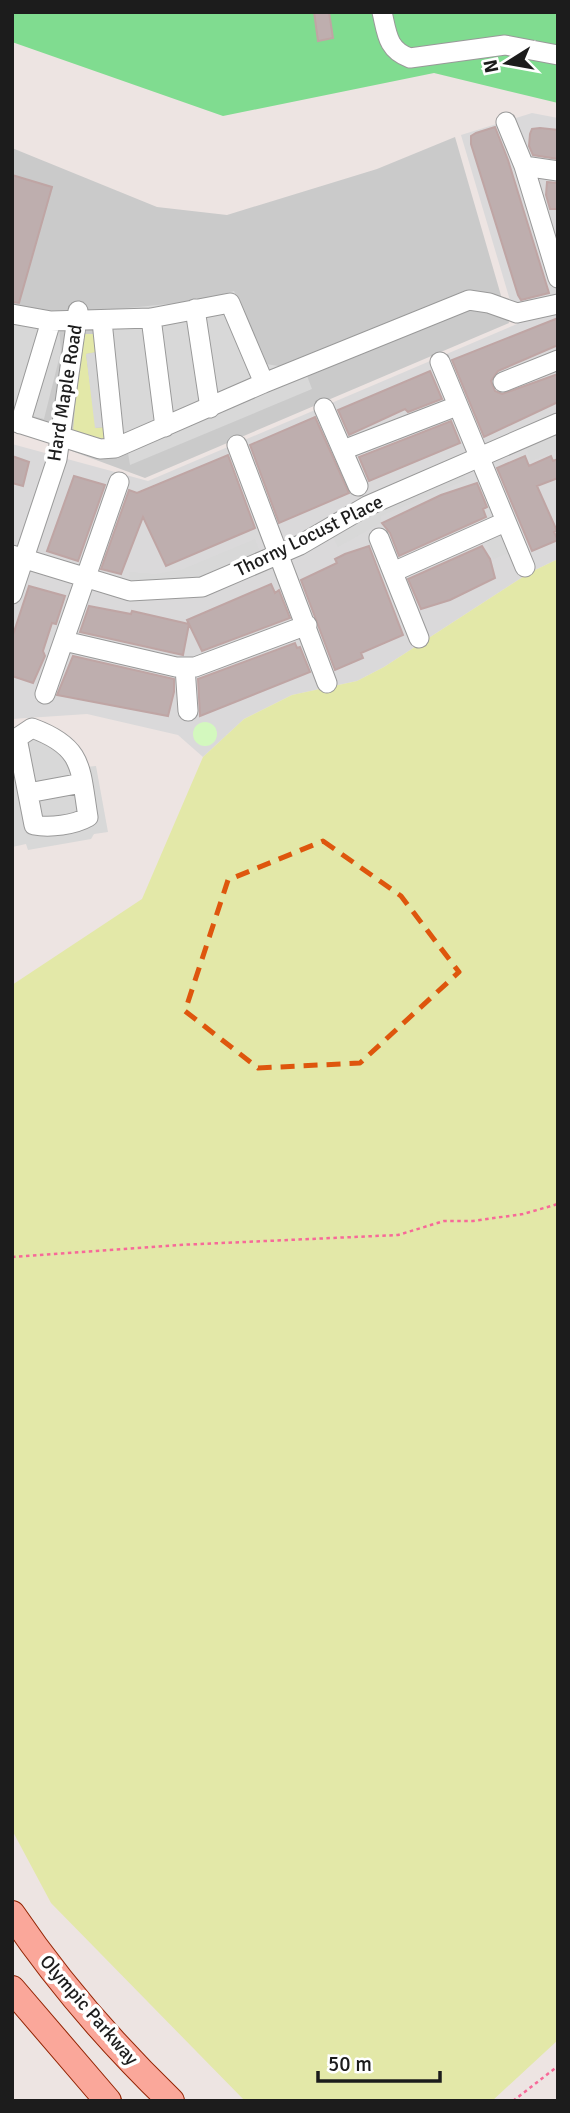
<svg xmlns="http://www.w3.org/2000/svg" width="570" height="2113" font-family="Signika,sans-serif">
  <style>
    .residential { fill: #dad9da }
    .religious { fill: #cacaca }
    .grass { fill: #e3e8a8 }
    .park { fill: #d3f8be }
    .pitch { fill: #80dc90 }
    .parking { fill: #d8d8d8 }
    .building { fill: #beaeae; stroke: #bfa5a4; stroke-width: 2 }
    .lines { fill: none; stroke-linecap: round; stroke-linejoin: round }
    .minor-casing { stroke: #999; stroke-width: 21 }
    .major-casing { stroke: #922302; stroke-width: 28 }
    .path { stroke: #f76999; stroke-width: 2.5; stroke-dasharray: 3.5 3.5; stroke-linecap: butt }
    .minor { stroke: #fff; stroke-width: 19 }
    .major { stroke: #faa79a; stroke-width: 26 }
    .marked { fill: none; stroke: #de560d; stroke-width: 5; stroke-dasharray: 14 9; stroke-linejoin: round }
    .labels { text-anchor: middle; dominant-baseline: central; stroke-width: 7; stroke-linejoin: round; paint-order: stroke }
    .street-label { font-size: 19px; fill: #1c1c1c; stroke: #fff }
  </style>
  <rect width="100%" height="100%" fill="#ede4e2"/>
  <path class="residential" d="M 532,113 L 558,118 L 558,559 L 529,573 L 384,667 L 357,681 L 292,695 L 244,719 L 203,757 L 178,735 L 87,714 L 12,719 L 12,444 L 148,481 L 517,324 L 461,135 Z"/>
  <path class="religious" d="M 455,137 L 509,323 L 145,478 L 12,429 L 12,148 L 157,207 L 227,215 L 377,169 Z"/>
  <path class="grass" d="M 81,334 L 98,334 L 97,352 L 86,354 L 96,428 L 105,427 L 109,436 L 104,439 L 73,431 Z
    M 558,559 L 558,2040 L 492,2101 L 245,2101 L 51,1903 L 12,1830 L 12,985 L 142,899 L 203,757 L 244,719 L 292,695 L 357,681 L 384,667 L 529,573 Z"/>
  <path class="park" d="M193 734a12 12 0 1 1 24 0a12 12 0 1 1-24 0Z"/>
  <path class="pitch" d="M 12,12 L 558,12 L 558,103 L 434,73 L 223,116 L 12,42 Z"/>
  <path class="parking" d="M 234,291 L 266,364 L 285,367 L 301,360 L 312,389 L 130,465 L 128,453 L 105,427 L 95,428 L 86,354 L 97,352 L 97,311 L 198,301 Z
    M 12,306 L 58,313 L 61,351 L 44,419 L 14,411 Z
    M 558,434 L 558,450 L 531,461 L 526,448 Z
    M 464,473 L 466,480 L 381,516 L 381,523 L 338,547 L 332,536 L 368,512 Z
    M 500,535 L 508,553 L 493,559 L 486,541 Z
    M 255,539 L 260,552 L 205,576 L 187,582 L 128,585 L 130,572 L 156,574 L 183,569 Z
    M 12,727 L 27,727 L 86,767 L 96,766 L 108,832 L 94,834 L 91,839 L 28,850 L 26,844 L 12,847 Z"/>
  <path class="building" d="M 314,12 L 329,12 L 333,38 L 318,41 Z
    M 495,127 L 508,160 L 549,293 L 521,300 L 518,295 L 471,144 L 471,136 L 476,133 Z
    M 540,128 L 558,130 L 558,159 L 533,155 L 529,146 L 530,134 L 532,129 Z
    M 12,175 L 52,187 L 19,303 L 12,302 Z
    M 547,182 L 558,183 L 558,209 L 550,209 L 546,195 Z
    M 558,318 L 558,345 L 498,371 L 491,381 L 495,391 L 502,394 L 558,374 L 558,402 L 484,437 L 452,360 Z
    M 430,371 L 442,399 L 408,412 L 405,409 L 349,435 L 338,410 Z
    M 315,417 L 349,493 L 279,523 L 250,445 Z
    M 451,421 L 460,443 L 369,481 L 359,457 Z
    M 228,455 L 255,528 L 166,566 L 143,517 L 121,574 L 101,569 L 129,490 L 137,493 Z
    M 12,456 L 29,462 L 23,486 L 12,483 Z
    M 525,456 L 529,466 L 551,456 L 553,461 L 558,459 L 558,478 L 537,486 L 557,531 L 554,532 L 558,540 L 532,551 L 497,468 Z
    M 74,476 L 105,485 L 78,561 L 47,551 Z
    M 477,483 L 487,507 L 483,509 L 486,517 L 399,556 L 390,533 L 382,523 L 441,495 Z
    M 369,546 L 403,635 L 361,653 L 363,658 L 335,670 L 301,580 L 337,563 L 335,559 L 345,554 Z
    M 482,546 L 490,559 L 495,578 L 450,600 L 421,609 L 408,579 Z
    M 271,584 L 275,593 L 279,590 L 290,618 L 202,651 L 187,620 Z
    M 29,586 L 65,596 L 56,624 L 52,623 L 43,651 L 45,656 L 33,683 L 12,676 L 12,638 Z
    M 89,606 L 131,614 L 132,611 L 189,624 L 183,655 L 80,632 Z
    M 295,643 L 297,648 L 300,647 L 310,672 L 200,716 L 198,679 Z
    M 73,656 L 174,679 L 174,692 L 168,716 L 57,695 Z"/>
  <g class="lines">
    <g class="minor-casing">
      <path id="minor" d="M 382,12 C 387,33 387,50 410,58 L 505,45 L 558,55
        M 506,122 L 524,166 L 558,278
        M 524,166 L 558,171
        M 195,309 L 210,408
        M 12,314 L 51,321 L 20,424
        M 151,318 L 165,427
        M 51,321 L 151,318 L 230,303 L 264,383
        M 102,321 L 115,448
        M 440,362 L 525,567
        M 503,382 L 558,360
        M 324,408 L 358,486
        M 12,421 L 100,449 L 115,448 L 264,383 L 469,300 L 489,303 L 517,313 L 558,304
        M 237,445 L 327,683
        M 343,450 L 457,406
        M 379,538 L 419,638
        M 12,555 L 130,591 L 202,587 L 300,545 L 367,506 L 558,423
        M 393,572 L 505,522
        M 12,594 L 57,459 L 78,311
        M 64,641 L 176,667 L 195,667 L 307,625
        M 185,667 L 188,711
        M 45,694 L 119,482
        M 32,728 C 84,747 80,768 88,817 C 74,825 50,828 34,825 L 17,738 Z
        M 28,793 L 82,783"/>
    </g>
    <g class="major-casing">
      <path id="major" d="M 12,1914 C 58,1982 112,2044 171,2101
        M 12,1989 L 108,2101"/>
    </g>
    <path class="path" d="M 12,1257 L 178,1245 L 398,1235 L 444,1221 L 473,1221 L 523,1214 L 558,1204
      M 513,2101 L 558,2066"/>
    <use href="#minor" class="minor"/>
    <use href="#major" class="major"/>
  </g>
  <path class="marked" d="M 323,841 L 401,896 L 459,972 L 360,1063 L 258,1068 L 185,1011 L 228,880 Z"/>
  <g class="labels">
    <g class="street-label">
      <text transform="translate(65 393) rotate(-81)">Hard Maple Road</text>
      <text transform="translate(309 536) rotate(-26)">Thorny Locust Place</text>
      <text transform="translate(89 2010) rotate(49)">Olympic Parkway</text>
    </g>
  </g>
  <rect width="570" height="2113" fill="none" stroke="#1c1c1c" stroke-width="28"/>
  <g transform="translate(507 63) rotate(259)" stroke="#ffffff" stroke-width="5" paint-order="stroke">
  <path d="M0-5L12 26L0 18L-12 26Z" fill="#1c1c1c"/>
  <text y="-10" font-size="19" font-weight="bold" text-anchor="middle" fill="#1c1c1c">N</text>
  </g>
  <path d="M318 2071v10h122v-10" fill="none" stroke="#1c1c1c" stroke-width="3.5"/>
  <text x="328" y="2071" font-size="21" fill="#1c1c1c" stroke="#ffffff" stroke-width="5" paint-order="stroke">50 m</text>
</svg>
